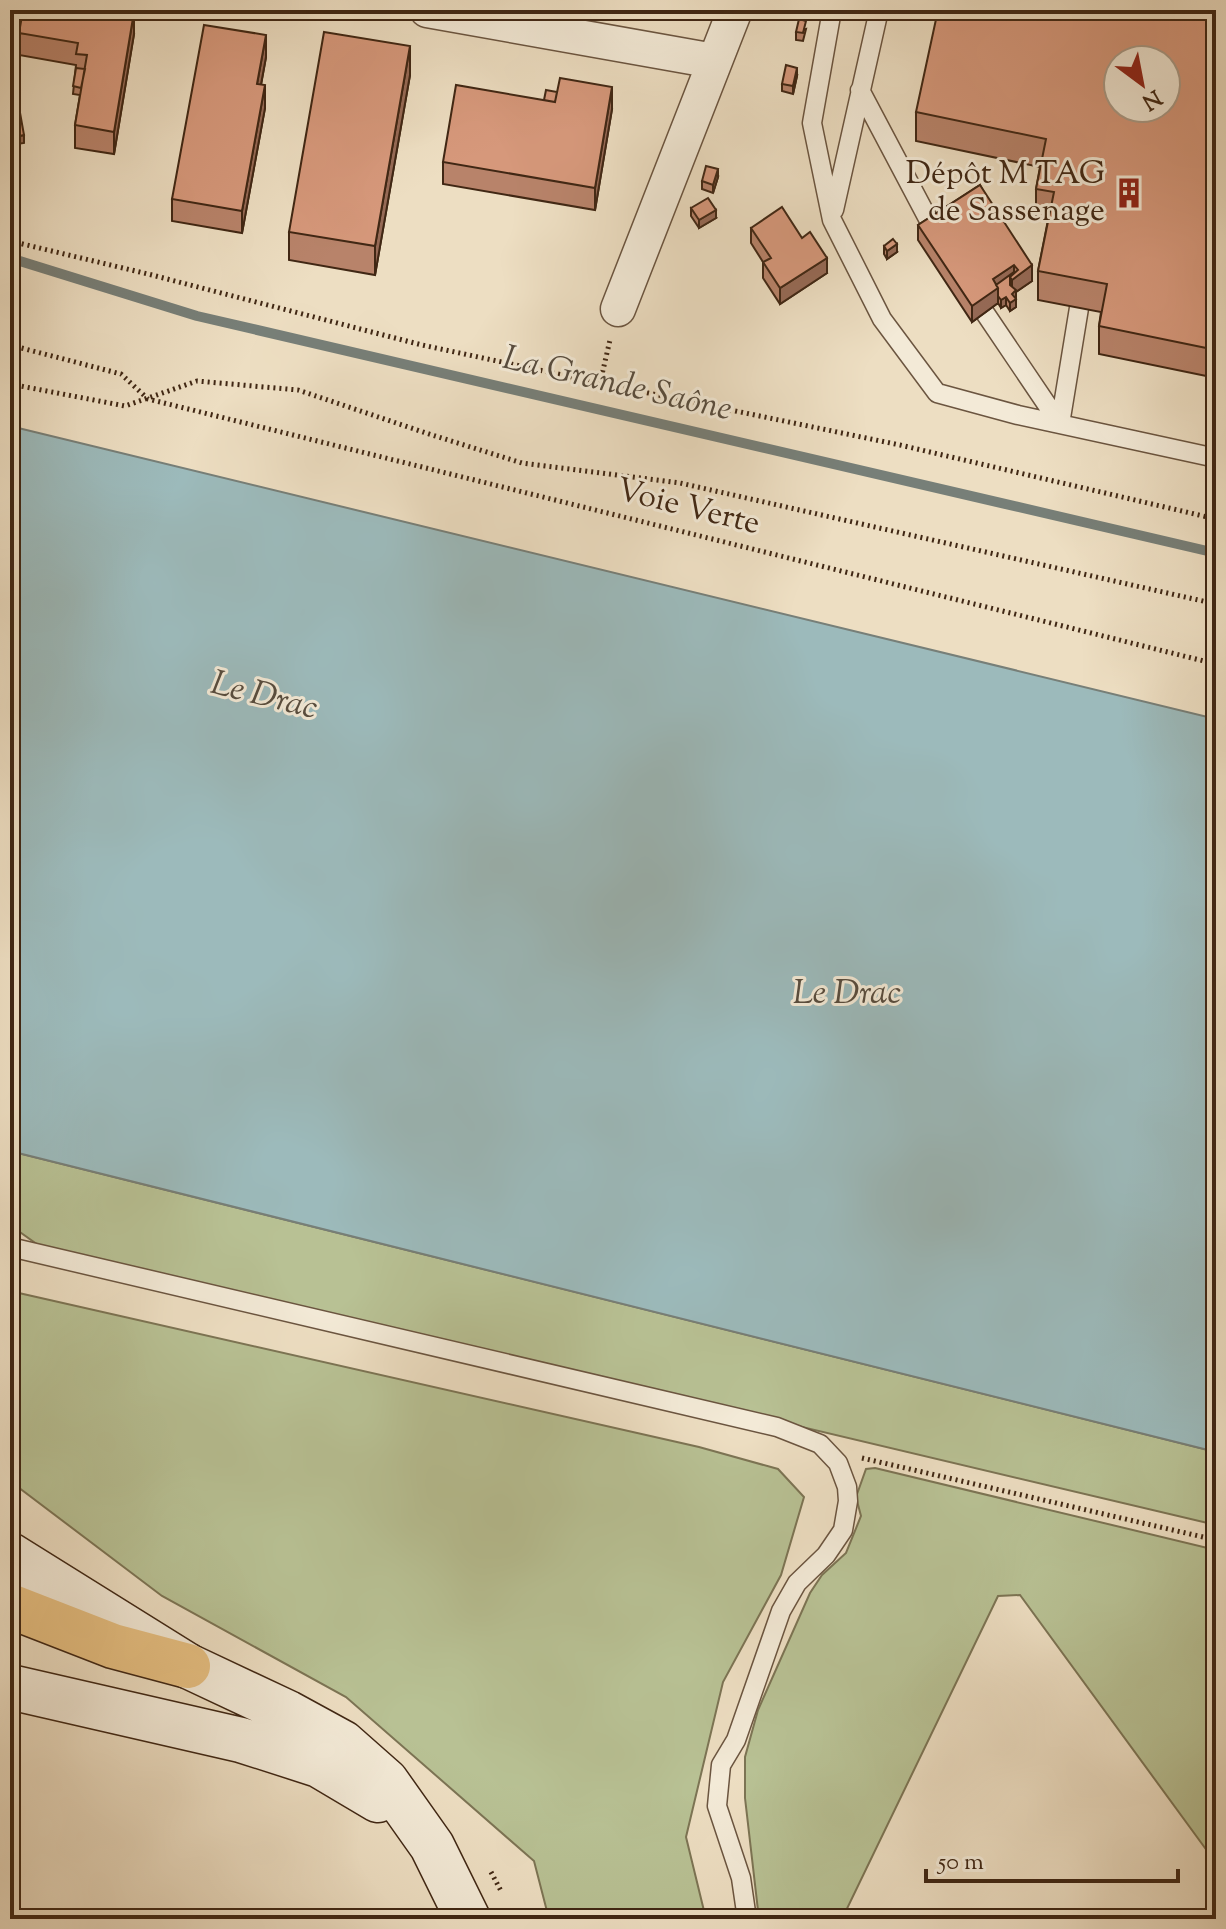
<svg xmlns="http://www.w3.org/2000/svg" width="1226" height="1929" font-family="'Sorts Mill Goudy',serif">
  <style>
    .green { fill: #b8c194; stroke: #7c7454; stroke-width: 2 }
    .water { fill: #9cbabb; stroke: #777f78; stroke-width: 2 }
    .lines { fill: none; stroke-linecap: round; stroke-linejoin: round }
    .stream { stroke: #777f78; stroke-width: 10 }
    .service-casing { stroke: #6b5540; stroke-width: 21 }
    .minor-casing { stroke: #6b5540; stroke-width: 37 }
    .secondary-casing { stroke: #402714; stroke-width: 47 }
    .motorway-casing { stroke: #402714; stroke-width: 47 }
    .path { stroke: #402714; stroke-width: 5; stroke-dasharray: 2 4; stroke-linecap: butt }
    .service { stroke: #f3ead7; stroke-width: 18 }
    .minor { stroke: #f3ead7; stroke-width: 34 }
    .secondary { stroke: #f3ead7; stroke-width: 44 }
    .motorway { stroke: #e6bf81; stroke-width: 44 }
    .wall { fill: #b8836a; stroke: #402714; stroke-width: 2 }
    .shaded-wall { fill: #966a56; stroke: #402714; stroke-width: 2 }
    .building { fill: #d6987b; stroke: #402714; stroke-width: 2; fill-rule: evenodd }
    .labels { text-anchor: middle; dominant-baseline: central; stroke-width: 6; stroke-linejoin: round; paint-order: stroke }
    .poi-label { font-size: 32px; fill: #402714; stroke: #f3ead7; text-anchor: end }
    .street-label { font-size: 32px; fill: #402714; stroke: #f3ead7 }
    .water-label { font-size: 34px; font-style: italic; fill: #574c3e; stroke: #f3ead7 }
  </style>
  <rect width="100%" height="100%" fill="#eddec2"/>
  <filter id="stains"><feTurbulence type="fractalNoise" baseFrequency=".0025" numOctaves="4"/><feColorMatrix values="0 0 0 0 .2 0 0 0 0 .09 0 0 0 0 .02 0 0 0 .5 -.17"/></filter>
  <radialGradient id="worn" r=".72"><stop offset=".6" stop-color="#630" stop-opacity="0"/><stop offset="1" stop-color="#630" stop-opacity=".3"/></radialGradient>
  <path class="green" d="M 10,1151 L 1216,1452 L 1216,1525 L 41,1247 L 10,1225 Z
    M 10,1291 L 699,1447 L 778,1469 L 804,1497 L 781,1575 L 723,1682 L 686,1837 L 706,1919 L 549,1919 L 534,1861 L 346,1697 L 162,1596 L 10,1481 Z
    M 875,1468 L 1216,1550 L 1216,1863 L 1020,1595 L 998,1596 L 842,1919 L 759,1919 L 745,1798 L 745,1757 L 758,1710 L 810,1593 L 822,1575 L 846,1553 L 861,1516 L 856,1497 L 866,1469 Z"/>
  <path class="water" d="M 10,426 L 1216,719 L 1216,1452 L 10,1151 Z"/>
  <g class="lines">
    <path class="stream" d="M 10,258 L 197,316 L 1216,553"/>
    <g class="service-casing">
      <path id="service" d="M 832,10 L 812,123 L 832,220 L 882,319 L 937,393 L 1018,415 L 1216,458
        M 860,90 L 934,230
        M 834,210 L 879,10
        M 985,313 L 1060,424
        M 1060,424 L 1079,308
        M 10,1247 L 777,1427 L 820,1444 L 838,1463 L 847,1487 L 848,1501 L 843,1530 L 826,1555 L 797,1583 L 781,1611 L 736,1740 L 721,1765 L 717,1806 L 741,1878 L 747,1919"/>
    </g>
    <g class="minor-casing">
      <path id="minor" d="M 427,10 L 714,61
        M 618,309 L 735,10"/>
    </g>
    <g class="secondary-casing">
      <path id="secondary" d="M 10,1555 L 188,1666 L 288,1713 L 343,1743 L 386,1781 L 432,1846 L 468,1919
        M 10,1687 L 241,1740 L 319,1765 L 378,1800"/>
    </g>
    <g class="motorway-casing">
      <path id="motorway" d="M 10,1606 L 113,1646 L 188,1666"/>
    </g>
    <path class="path" d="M 10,241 L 148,274 L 422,345 L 600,383 L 610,340
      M 10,345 L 121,374 L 148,399 L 1216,664
      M 600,383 L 900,445 L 1216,519
      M 10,384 L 125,406 L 197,381 L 298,390 L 432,435 L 522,463 L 680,483 L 1216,604
      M 862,1458 L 1216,1540
      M 491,1872 L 501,1891"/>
    <use href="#service" class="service"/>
    <use href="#minor" class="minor"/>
    <use href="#secondary" class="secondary"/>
    <use href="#motorway" class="motorway"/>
  </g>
  <path class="wall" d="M 1216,10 L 1216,378 L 1099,354 L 1099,326 L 1101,312 L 1038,300 L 1038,271 L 1048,220 L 1036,218 L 1036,189 L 1040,167 L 916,141 L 916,112 Z
    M 806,29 L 803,41 L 796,40 L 796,32 Z
    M 19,33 L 134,34 L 114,154 L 75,148 L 75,125 L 80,95 L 73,94 L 76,65 L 19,55 Z
    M 266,57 L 261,85 L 265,108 L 242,233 L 172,221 L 172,199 Z
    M 410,75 L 375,275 L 289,260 L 289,232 Z
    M 797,76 L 793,94 L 782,91 L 782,84 Z
    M 544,100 L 612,109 L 595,210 L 443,184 L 443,162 Z
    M 718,177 L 713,193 L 702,189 L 702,181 Z
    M 980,185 L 1032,281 L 1016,292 L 1016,307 L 1010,311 L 1006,305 L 1001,308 L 998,303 L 972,322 L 918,240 L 918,225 Z
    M 691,208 L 716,218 L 699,228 L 691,216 Z
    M 751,228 L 802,238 L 827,273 L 780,304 L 763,278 L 763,262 L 751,243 Z
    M 884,246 L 897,252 L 887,259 L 884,254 Z"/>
  <path class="shaded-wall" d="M 134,12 L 134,34 L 114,154 L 114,132 Z
    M 266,35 L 266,57 L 257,106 L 257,84 Z
    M 410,46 L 410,75 L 375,275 L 375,246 Z
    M 797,68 L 797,76 L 793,94 L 793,86 Z
    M 265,85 L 265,108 L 242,233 L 242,211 Z
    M 612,87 L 612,109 L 595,210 L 595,188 Z
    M 24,135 L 24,143 L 10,145 L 10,138 Z
    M 718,169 L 718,177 L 713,193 L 713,185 Z
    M 716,210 L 716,218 L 699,228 L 699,220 Z
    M 897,244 L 897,252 L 887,259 L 887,251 Z
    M 827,258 L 827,273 L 780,304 L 780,288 Z
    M 1014,265 L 1014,278 L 1032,265 L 1032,281 L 1016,292 L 1016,307 L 1010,311 L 1010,303 L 1012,295 L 1012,280 L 1010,277 L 998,291 L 998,303 L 972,322 L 972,306 L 993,279 Z
    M 1006,297 L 1006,305 L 1001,308 L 1001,300 Z"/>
  <path class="building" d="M 23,10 L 126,10 L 134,12 L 114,132 L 75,125 L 87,55 L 76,54 L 78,43 L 19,33 Z
    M 938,10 L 1216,10 L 1216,350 L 1099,326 L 1107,284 L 1038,271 L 1054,192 L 1036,189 L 1046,139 L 916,112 ZM 1118,60 L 1166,60 L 1166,108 L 1118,108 Z
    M 799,19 L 806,21 L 803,33 L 796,32 Z
    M 204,25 L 266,35 L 257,84 L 265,85 L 242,211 L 172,199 Z
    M 324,32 L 410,46 L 375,246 L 289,232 Z
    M 786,65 L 797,68 L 793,86 L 782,84 Z
    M 76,68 L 85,69 L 81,88 L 73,86 Z
    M 560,78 L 612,87 L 595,188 L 443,162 L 456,85 L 555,102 Z
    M 15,85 L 24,135 L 10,138 L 10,86 Z
    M 546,90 L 557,92 L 555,102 L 544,100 Z
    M 706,166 L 718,169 L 713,185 L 702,181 Z
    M 980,185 L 1032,265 L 1012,280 L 1010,277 L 1018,270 L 1014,265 L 993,279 L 998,288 L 972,306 L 918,225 Z
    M 708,198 L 716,210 L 699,220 L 691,208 Z
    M 782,207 L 802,238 L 810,232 L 827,258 L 780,288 L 763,262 L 771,258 L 751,228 Z
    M 893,239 L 897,244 L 887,251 L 884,246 Z
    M 1014,272 L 1014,273 L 1010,277 L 1010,285 L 1016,290 L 1012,294 L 1016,299 L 1010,303 L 1006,297 L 1001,300 L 998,296 L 998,288 L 996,285 Z"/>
  <defs>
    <g id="building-bare" transform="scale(2.4)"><path d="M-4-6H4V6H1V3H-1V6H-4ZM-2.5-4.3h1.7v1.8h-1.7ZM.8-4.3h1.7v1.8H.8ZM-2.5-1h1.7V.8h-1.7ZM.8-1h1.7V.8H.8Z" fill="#8f2418" stroke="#f3ead7" stroke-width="2.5" paint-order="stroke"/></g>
  </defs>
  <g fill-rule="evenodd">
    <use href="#building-bare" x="1129" y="193"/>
  </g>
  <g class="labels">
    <g class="poi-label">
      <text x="1105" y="175">Dépôt M TAG<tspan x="1105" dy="37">de Sassenage</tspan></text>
    </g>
    <g class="street-label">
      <text transform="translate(688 508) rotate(14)">Voie Verte</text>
    </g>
    <g class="water-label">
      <text transform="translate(617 385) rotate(13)">La Grande Saône</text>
      <text transform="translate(264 697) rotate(14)">Le Drac</text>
      <text x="847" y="994">Le Drac</text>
    </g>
  </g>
  <rect width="1226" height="1929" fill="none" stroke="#eddec2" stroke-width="40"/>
  <rect x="12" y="12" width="1202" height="1905" fill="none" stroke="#402714" stroke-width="4"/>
  <rect x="20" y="20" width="1186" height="1889" fill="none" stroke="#402714" stroke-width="2"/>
  <g transform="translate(1142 84) rotate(148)"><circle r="38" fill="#f3ead7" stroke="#ab9c89" stroke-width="2"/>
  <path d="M0-6L14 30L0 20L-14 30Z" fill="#8f2418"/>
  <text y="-12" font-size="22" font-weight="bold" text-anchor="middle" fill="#402714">N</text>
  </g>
  <path d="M926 1869v12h252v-12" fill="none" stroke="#402714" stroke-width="4"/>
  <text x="938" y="1869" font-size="24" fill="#402714" stroke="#f3ead7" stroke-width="6" paint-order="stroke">50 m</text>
  <rect width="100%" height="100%" filter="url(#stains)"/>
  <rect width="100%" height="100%" fill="url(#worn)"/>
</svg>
